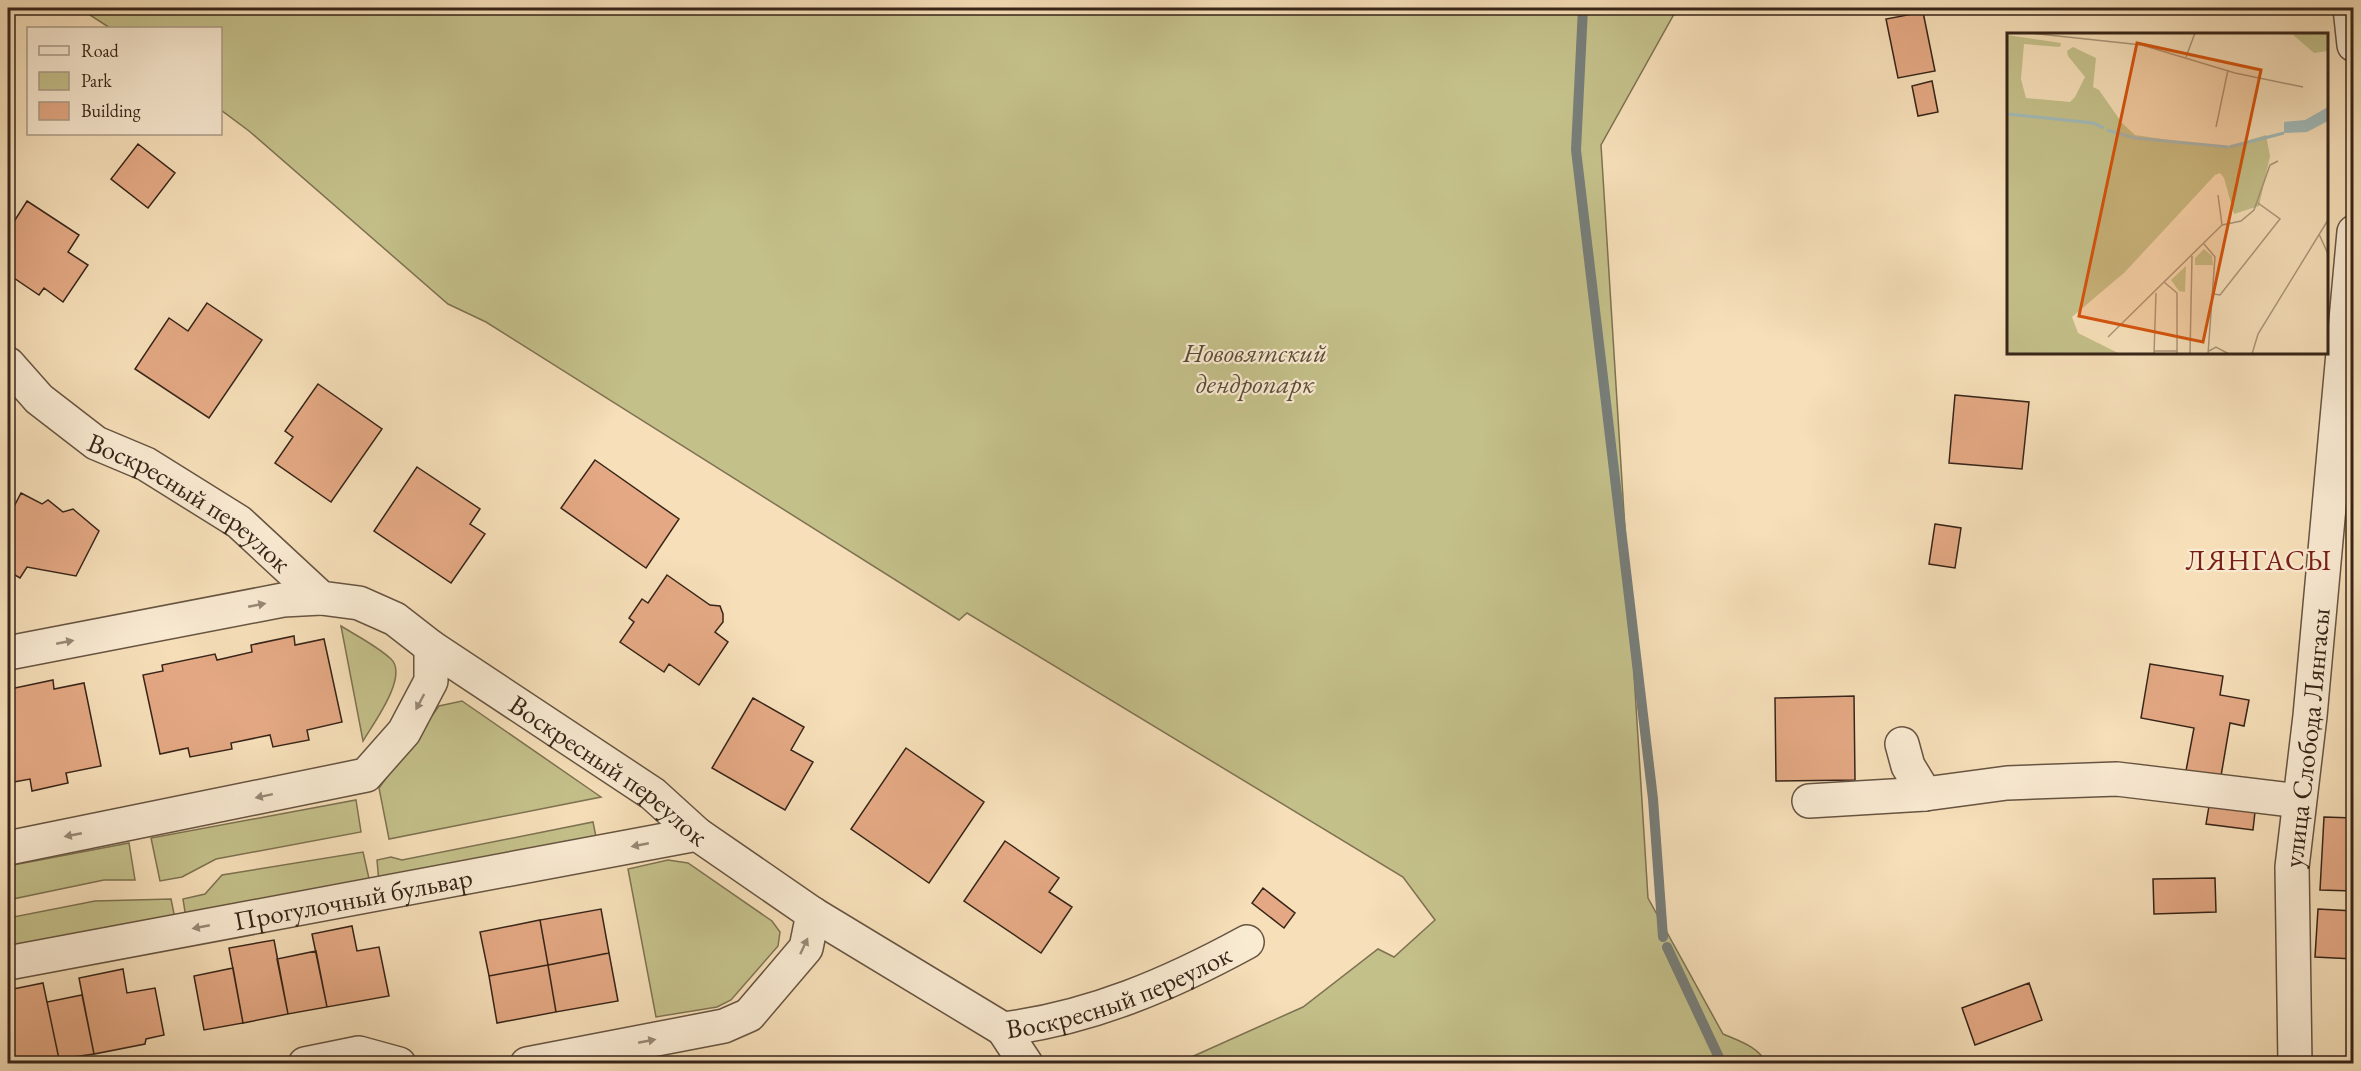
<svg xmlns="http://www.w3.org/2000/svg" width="2361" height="1071" font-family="'EB Garamond',serif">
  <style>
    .green { fill: #c4c08a; stroke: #7e7252; stroke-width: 1.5 }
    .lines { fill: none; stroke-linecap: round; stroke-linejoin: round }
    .stream { stroke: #777e7a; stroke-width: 10 }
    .building { fill: #e4a984; stroke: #372519; stroke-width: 1.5 }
    .minor-casing { stroke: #675441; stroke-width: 36 }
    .minor { stroke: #f9ead2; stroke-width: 33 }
    .oneway { fill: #988876 }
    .labels { text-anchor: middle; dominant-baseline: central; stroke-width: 4.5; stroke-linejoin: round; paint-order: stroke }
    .park-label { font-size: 27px; font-style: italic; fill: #5a4c35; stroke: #f9ead2 }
    .street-label { font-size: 27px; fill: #372519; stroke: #f9ead2 }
    .neighbourhood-label { font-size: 28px; letter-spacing: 1.5px; fill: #7a1f14; stroke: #f9ead2 }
    .inset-river { fill: none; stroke: #a1baba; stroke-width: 3 }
    .inset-road { fill: none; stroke: #aa9579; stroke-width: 1.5 }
    .view { fill: #d6540d; fill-opacity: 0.15; stroke: #d6540d; stroke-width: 3 }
    .inset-edge { fill: none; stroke: #372519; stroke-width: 3 }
  </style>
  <rect width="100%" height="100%" fill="#f6dfb9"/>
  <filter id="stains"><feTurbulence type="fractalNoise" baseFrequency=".00333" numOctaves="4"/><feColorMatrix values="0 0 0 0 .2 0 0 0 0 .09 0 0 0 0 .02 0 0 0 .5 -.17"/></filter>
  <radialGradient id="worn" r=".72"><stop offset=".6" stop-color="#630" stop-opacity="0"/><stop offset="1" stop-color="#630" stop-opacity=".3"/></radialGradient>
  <path class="green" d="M 79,8 L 1682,8 L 1673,16 L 1601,145 L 1648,898 L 1723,1034 C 1739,1041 1759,1047 1766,1063 L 1178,1063 L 1303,1007 L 1378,949 L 1394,957 L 1435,920 L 1403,877 L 967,613 L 959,620 L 486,322 L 448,304 L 249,131 L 221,110 L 220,28 L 110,28 Z
    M 341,626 C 357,636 377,646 391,659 C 409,676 373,724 363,741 Z
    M 462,701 L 601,797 L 389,839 L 379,788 L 439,706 Z
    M 356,800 L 361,832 L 216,859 L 182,877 L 160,881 L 151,838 Z
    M 593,822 L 596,837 L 379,883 L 377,860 L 391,857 L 402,860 Z
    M 129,843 L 135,880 L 104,880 L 8,900 L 8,866 Z
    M 363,852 L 370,883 L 186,918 L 183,899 L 205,894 L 222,875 Z
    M 668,860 L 688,863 L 772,921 L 780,932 L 778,946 L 731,1000 L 717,1007 L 656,1017 L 628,869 Z
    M 171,899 L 175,919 L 8,951 L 8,918 L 95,901 Z"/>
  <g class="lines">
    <path class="stream" d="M 1583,8 L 1576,150 L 1653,799 L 1663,937
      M 1667,947 L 1722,1064"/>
  </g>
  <path class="building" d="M 1923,12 L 1935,71 L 1898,78 L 1886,19 Z
    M 1932,81 L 1938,112 L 1918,116 L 1912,86 Z
    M 138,144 L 175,173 L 148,208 L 111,179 Z
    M 27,201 L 79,235 L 68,252 L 88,265 L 63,302 L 44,288 L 39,295 L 11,276 L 14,269 L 8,265 L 8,231 Z
    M 207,303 L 262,340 L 209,418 L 135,369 L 169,318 L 188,331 Z
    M 318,384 L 382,429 L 331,502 L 275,463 L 293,437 L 285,431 Z
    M 1955,395 L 2029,402 L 2022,469 L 1949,463 Z
    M 595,460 L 679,519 L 646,568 L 561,508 Z
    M 417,467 L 480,509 L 470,524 L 485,534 L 451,583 L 374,531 Z
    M 21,493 L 42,504 L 48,500 L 63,512 L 73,509 L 99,531 L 76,576 L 27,567 L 20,578 L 8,571 L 8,518 Z
    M 1935,524 L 1961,528 L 1955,568 L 1929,564 Z
    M 667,575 L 710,605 L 720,606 L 723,614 L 723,622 L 715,632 L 728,642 L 699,685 L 669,664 L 664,672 L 620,642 L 634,622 L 629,618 L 642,599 L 648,603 Z
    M 294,636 L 295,645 L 324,639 L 342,722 L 307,730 L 309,740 L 273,747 L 270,735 L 231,743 L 232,749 L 190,757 L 188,748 L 160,754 L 143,675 L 163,671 L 162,665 L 215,654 L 217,660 L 252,652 L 251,645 Z
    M 2150,664 L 2223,676 L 2220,695 L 2249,700 L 2244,726 L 2230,723 L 2220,782 L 2185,776 L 2194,728 L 2141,718 Z
    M 53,680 L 54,689 L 84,683 L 101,766 L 66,773 L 68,783 L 32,791 L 30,779 L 8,783 L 8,697 L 12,696 L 10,689 Z
    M 1854,696 L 1855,780 L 1776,781 L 1775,698 Z
    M 753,698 L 804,727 L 791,750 L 813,762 L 785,810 L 712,768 Z
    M 906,748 L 984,802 L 929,883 L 851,829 Z
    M 2209,806 L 2255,812 L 2253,830 L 2206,824 Z
    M 2324,817 L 2354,818 L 2354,891 L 2320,890 Z
    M 1005,841 L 1059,878 L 1049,892 L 1072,907 L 1041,953 L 964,901 Z
    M 2215,878 L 2216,912 L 2154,914 L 2153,879 Z
    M 1263,888 L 1295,913 L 1284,928 L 1252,903 Z
    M 601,909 L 609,953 L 548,965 L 540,920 Z
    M 2318,909 L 2354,911 L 2354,959 L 2315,957 Z
    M 540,920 L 548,965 L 489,976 L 480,932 Z
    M 352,926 L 357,951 L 379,947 L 389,996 L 327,1007 L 312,934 Z
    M 274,940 L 288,1014 L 243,1023 L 229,948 Z
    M 316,951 L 327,1007 L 288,1014 L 277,959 Z
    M 609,953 L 618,1001 L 556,1012 L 548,965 Z
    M 548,965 L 556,1012 L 497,1023 L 489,976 Z
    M 233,968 L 243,1023 L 204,1030 L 194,976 Z
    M 123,969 L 127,993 L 155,988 L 164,1035 L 146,1039 L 145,1044 L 94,1054 L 79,978 Z
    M 43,983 L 59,1059 L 38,1064 L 16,1064 L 8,1022 L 8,990 Z
    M 2029,983 L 2042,1020 L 1975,1045 L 1962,1008 Z
    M 82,995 L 94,1054 L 59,1059 L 47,1002 Z
    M 8,1022 L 16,1064 L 8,1064 Z"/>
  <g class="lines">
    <g class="minor-casing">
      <g id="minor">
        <path d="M 2350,8 L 2354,45"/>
        <path id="s1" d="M 8,364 L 39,399 L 96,443 L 146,464 L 239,522 L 321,598 L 359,603 L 395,619 L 431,647 L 653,794 L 697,834 L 813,914 L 1003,1029 C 1091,1018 1170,984 1247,942"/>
        <path d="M 8,653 L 283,600 L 321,598"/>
        <path d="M 1902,744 L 1908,766 L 1925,794"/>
        <path d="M 1809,801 L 1925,794 L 2007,783 L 2117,779 L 2299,801"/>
        <path d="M 8,848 L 366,775 L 404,732 L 431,681 L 431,647"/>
        <path id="s2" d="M 8,963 L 697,834"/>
        <path d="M 1003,1029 L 1026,1064"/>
        <path d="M 305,1064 L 359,1053 L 399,1064"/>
        <path d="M 527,1064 L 724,1026 L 749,1015 L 806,948 L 813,914"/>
        <path id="s3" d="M 2295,1064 L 2292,867 L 2310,716 L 2354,232"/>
      </g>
    </g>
    <use href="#minor" class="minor"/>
  </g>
  <defs><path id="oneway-solid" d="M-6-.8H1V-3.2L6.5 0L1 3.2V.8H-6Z" transform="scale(1.5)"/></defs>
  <g class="oneway">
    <use href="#oneway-solid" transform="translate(257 605) rotate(-11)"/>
    <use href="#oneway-solid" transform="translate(65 642) rotate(-11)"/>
    <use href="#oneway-solid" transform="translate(420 702) rotate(118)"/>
    <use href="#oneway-solid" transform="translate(264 796) rotate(168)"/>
    <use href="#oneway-solid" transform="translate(73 835) rotate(169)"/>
    <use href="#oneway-solid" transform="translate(640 845) rotate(169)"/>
    <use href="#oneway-solid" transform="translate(201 927) rotate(169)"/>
    <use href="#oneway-solid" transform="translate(804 946) rotate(-65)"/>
    <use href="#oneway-solid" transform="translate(647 1041) rotate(-11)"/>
  </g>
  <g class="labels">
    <g class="park-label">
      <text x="1255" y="352">Нововятский<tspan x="1255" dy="31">дендропарк</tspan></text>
    </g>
    <g class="street-label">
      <text stroke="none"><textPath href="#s1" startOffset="230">Воскресный переулок</textPath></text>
      <text stroke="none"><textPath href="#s3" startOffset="327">улица Слобода Лянгасы</textPath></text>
      <text stroke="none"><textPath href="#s1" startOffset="734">Воскресный переулок</textPath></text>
      <text stroke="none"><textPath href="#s2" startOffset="351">Прогулочный бульвар</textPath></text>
      <text stroke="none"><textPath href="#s1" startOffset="1328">Воскресный переулок</textPath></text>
    </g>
    <g class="neighbourhood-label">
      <text x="2259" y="560">ЛЯНГАСЫ</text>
    </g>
  </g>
  <g transform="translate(2007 33)">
    <rect width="321" height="321" fill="#f6dfb9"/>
    <path d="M 284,0 L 321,0 L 321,18 L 307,20 ZM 0,2 L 54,10 L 53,14 L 17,11 L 14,46 L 19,65 L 63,69 L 68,64 L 78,44 L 61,23 L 60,18 L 66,14 L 89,25 L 86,54 L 92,57 L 115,90 L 128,102 L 216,115 L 259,102 L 263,123 L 252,173 L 227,181 L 217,145 L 213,140 L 208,142 L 118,239 L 65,284 L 71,300 L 113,321 L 0,321 ZM 197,216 L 205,223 L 206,232 L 188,232 L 188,225 ZM 179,233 L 178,259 L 172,258 L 164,247 Z" fill="#c4c08a"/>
    <path d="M 321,74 L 321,88 L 300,99 L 277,100 L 277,89 L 298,87 Z" fill="#a1baba"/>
    <path class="inset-river" d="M 0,81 L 86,90 L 97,95M 100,97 L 128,105 L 221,114M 222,114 L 277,100"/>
    <path class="inset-road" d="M 23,0 L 135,12 L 228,40 L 296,54M 179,24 L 188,0M 209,94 L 221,37M 215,192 L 234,188 L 247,177 L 263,132 L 271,128M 312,201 L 321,221M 197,211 L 208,224 L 201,321M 157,249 L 170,260 L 170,321M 207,261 L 213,262 L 273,186 L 251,170M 101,304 L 215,192 L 211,162M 147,318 L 170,318M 202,318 L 209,314 L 222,321M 147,321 L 149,260M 183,321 L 185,223M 245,321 L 251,301 L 321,187"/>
    <path class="view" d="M 130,10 L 254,37 L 196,309 L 72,283 Z"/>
    <rect width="321" height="321" class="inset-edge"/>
  </g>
  <rect width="2361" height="1071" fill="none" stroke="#f6dfb9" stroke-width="30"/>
  <rect x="9" y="9" width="2343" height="1053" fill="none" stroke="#372519" stroke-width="3"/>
  <rect x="15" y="15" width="2331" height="1041" fill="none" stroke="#372519" stroke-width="1.5"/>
  <rect x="27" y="27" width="195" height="108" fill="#f9ead2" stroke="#ab9b88" stroke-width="1.5"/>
  <rect x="39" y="46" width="30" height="9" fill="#f9ead2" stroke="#ab9b88" stroke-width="1.5"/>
  <text x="81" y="57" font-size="18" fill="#372519">Road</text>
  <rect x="39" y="72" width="30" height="18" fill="#c4c08a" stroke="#ab9b88" stroke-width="1.5"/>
  <text x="81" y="87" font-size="18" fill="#372519">Park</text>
  <rect x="39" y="102" width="30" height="18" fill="#e4a984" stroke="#ab9b88" stroke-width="1.5"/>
  <text x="81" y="117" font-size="18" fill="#372519">Building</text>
  <rect width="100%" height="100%" filter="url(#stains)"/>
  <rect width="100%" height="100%" fill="url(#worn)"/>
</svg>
